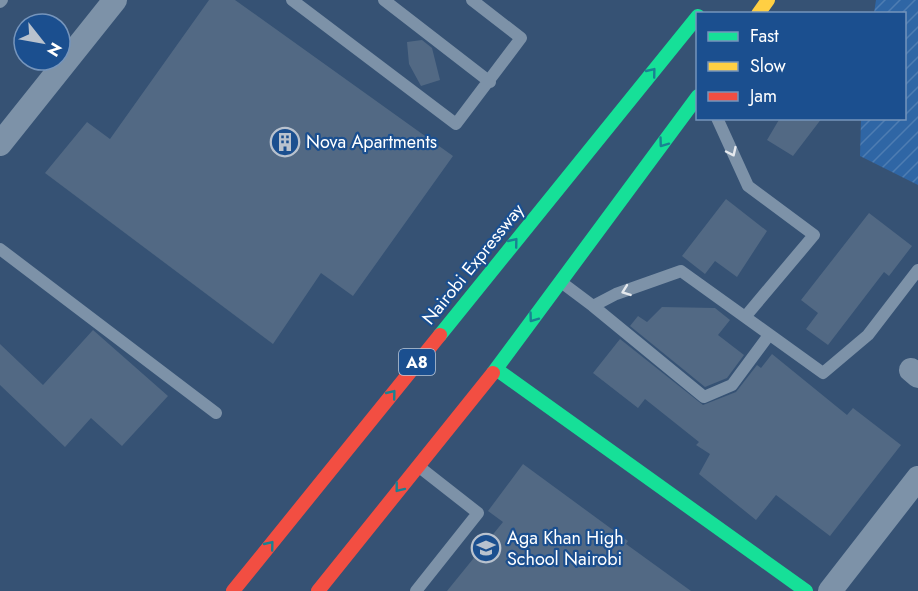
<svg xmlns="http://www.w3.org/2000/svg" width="918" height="591" font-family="Jost,sans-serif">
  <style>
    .garden { fill: url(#garden-furrows) }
    .building { fill: #526984 }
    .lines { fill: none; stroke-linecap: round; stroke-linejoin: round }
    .lane { stroke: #7d92a8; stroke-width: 12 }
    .street { stroke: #7d92a8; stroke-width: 24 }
    .fast { stroke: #16e098; stroke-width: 14 }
    .slow { stroke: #ffcf43; stroke-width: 14 }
    .jam { stroke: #f24e42; stroke-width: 14 }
    .oneway { stroke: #198292 }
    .oneway2 { stroke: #e5e9ee }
    .labels { text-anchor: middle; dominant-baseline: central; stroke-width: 4.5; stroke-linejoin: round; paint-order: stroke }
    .shield { fill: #1b4f8f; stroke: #bbcadd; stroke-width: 1.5 }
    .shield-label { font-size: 16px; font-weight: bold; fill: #fff }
    .poi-label { font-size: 18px; fill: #fff; stroke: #1b4f8f; text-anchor: start }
    .street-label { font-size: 18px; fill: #fff; stroke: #1b4f8f }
  </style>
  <defs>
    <pattern id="garden-furrows" width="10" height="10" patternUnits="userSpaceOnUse" patternTransform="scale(1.5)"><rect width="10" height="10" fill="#2f66a5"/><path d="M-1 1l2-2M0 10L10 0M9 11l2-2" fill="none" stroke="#4e7db2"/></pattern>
  </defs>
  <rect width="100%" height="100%" fill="#365274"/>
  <path class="garden" d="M 876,0 L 918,0 L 918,185 L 860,156 L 861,119 L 904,118 L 904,14 L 874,13 Z"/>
  <path class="building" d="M 209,0 L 235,0 L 453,156 L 353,296 L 321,273 L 273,344 L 45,173 L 87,122 L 110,139 Z
    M 422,40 L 432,48 L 440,80 L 421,86 L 409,64 L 407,42 Z
    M 780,118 L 822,118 L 793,156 L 767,140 Z
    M 726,199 L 767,231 L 737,277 L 715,261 L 705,274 L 682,256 Z
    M 869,213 L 912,246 L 889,276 L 884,272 L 828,345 L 806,329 L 818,313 L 801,300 Z
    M 662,307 L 715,308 L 730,320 L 718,335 L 744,355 L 727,378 L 705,387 L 630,326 L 638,316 L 647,322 Z
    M 93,330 L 168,396 L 122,446 L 91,418 L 65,447 L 0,385 L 0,344 L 43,385 Z
    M 620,339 L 703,405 L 736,392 L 757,365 L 761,368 L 772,354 L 847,415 L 853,408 L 901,445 L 830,536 L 776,495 L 756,520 L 699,474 L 710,454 L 696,445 L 699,442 L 645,399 L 638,408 L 593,373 Z
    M 523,464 L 628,541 L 626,544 L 691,591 L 447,591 L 503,522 L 488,511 Z"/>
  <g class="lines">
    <path class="lane" d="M 292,0 L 456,124 L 521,38 L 472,0
      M 384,0 L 490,82
      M 0,2 L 2,0
      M 717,118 L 748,186 L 814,235 L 745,317
      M 0,249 L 216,413
      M 561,282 L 593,306 L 616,294 L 681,271 L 823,373 L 868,335 L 918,270
      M 593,306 L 704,397 L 732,385 L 769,335
      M 416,591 L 478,513 L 418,466"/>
    <path class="street" d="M 0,144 L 115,0
      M 911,370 L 918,376
      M 830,591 L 918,478"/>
    <path class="fast" d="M 440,335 L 698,16
      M 496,369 L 806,591
      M 493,373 L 698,96"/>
    <path class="slow" d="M 758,14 L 768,0"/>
    <path class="jam" d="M 233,591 L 440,335
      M 318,591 L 493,373"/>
  </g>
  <defs><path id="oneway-chevron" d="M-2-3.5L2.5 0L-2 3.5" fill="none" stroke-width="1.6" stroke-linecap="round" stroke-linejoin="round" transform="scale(1.5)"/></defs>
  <g class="oneway">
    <use href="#oneway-chevron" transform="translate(652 72) rotate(-51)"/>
    <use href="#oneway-chevron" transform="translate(663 143) rotate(126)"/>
    <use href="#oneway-chevron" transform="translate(514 242) rotate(-51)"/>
    <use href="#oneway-chevron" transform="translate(533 318) rotate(126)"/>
    <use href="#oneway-chevron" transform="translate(392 394) rotate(-51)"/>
    <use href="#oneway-chevron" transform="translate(399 488) rotate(128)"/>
    <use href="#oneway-chevron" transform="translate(270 545) rotate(-51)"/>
  </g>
  <g class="oneway2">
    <use href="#oneway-chevron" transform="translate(732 152) rotate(65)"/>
    <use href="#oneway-chevron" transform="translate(626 291) rotate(160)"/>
  </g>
  <defs>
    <g id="building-ring" transform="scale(1.5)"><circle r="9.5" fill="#1b4f8f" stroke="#b9c2ce" stroke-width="1.5"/><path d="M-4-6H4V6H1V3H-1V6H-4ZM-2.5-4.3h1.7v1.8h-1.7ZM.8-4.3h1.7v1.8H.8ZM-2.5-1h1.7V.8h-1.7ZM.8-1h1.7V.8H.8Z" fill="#b9c2ce"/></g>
    <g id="school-ring" transform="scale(1.5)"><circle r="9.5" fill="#1b4f8f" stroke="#b9c2ce" stroke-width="1.5"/><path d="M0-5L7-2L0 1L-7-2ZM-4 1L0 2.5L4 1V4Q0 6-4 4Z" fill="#b9c2ce"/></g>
  </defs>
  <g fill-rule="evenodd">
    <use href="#building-ring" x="285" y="142"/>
    <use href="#school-ring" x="486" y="548"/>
  </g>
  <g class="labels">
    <rect class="shield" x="399" y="349" width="36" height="26" rx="4.5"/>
    <g class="shield-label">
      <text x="417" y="362">A8</text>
    </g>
    <g class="poi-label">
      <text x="306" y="142">Nova Apartments</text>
      <text x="507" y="538">Aga Khan High<tspan x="507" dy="21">School Nairobi</tspan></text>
    </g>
    <g class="street-label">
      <text transform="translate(473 264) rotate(-51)">Nairobi Expressway</text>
    </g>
  </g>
  <rect x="696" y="12" width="210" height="108" fill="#1b4f8f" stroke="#7695bc" stroke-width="1.5"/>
  <rect x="708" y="32" width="30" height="9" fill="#16e098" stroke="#7695bc" stroke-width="1.5"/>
  <text x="750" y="42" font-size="18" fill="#ffffff">Fast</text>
  <rect x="708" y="62" width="30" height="9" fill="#ffcf43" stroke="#7695bc" stroke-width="1.5"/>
  <text x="750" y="72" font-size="18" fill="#ffffff">Slow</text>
  <rect x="708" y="92" width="30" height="9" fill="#f24e42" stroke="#7695bc" stroke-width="1.5"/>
  <text x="750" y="102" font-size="18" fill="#ffffff">Jam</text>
  <g transform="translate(42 42) rotate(121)"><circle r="28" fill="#1b4f8f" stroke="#7695bc" stroke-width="1.5"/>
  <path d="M0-4.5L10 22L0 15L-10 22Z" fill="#b9c2ce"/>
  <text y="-9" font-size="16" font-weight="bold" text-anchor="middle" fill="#ffffff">N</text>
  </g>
</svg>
